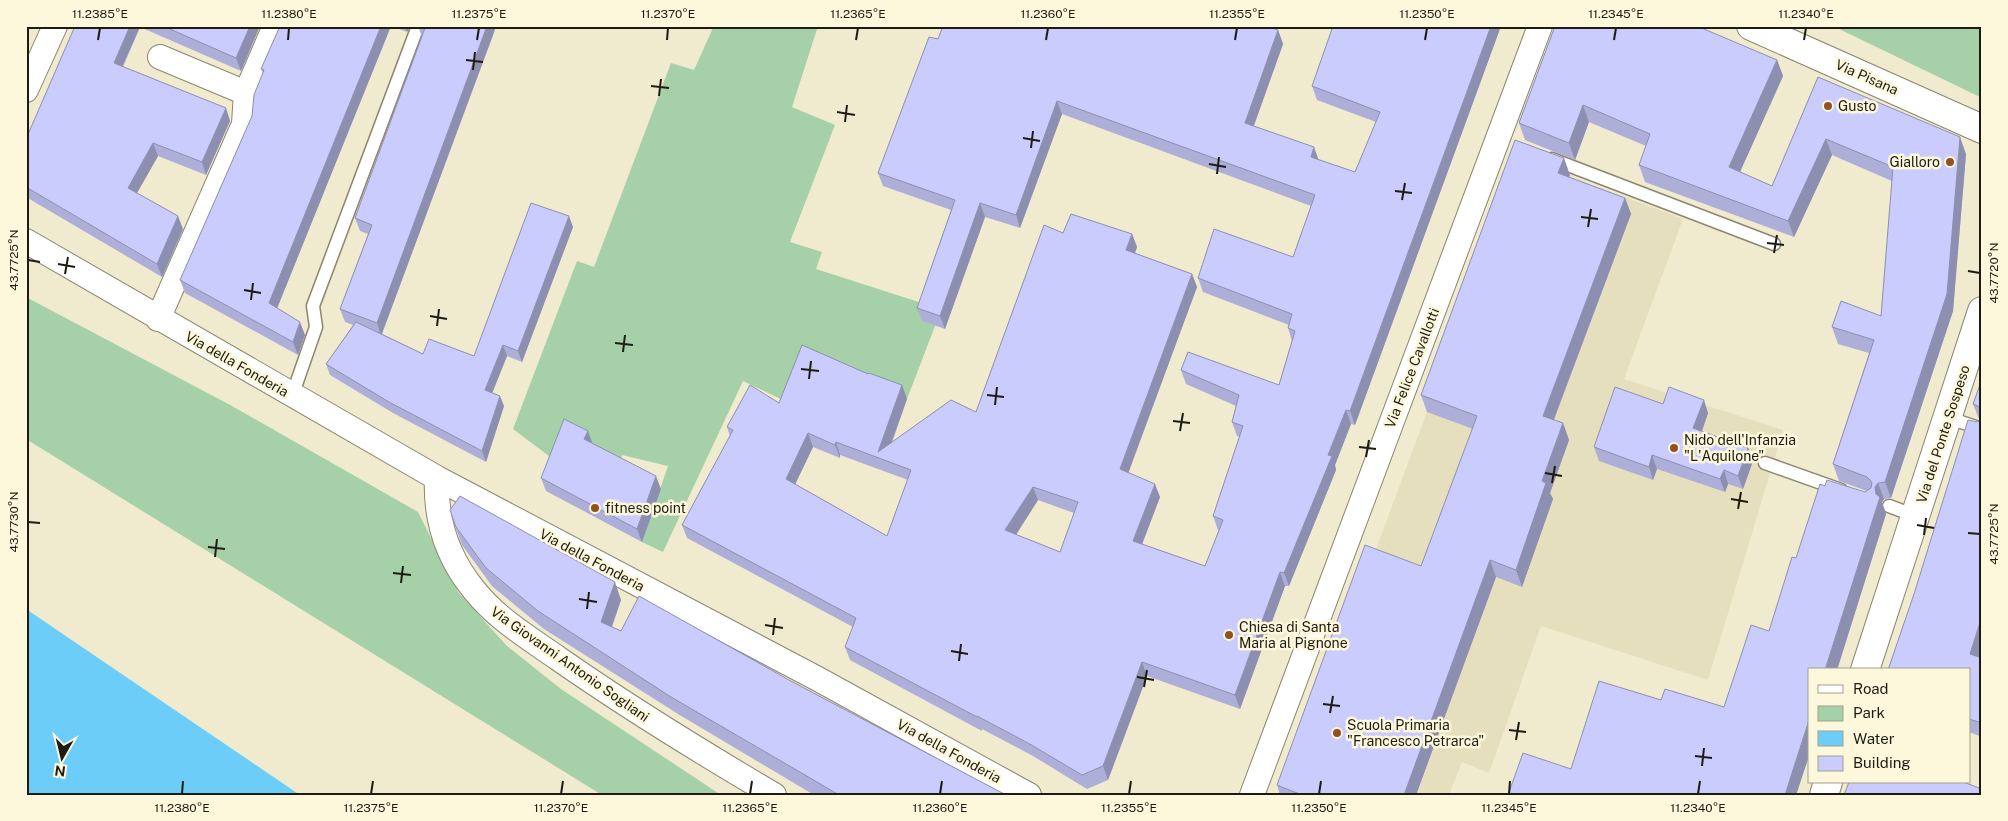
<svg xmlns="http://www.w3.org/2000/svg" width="2008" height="821" font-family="'Public Sans',sans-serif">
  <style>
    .built { fill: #e6dfbe }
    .green { fill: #a5d0a8 }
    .water { fill: #6ccdf8 }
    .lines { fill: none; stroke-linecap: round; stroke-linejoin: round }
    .lane-casing { stroke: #8b866d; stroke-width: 15 }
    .street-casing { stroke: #8b866d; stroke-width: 26 }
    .primary-casing { stroke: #8b866d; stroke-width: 30 }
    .lane { stroke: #fff; stroke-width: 12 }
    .street { stroke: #fff; stroke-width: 24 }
    .primary { stroke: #fff; stroke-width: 28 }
    .wall { fill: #adafd9; fill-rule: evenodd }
    .shaded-wall { fill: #8d8fb0 }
    .building { fill: #c9ccfc; stroke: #8d8fb0; fill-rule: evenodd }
    .ticks { fill: none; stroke: #1e1c12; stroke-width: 2 }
    .poi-dot { fill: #935021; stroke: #fdf7dc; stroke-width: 2 }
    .labels { text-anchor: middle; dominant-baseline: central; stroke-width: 5; stroke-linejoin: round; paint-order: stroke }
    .street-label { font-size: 14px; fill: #1e1c12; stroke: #fdf7dc }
    .poi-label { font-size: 14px; fill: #1e1c12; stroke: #fdf7dc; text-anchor: start }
    .neatline { fill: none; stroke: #1e1c12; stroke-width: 2 }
    .ticks-label { font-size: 12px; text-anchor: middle; fill: #1e1c12 }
  </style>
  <rect width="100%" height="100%" fill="#f0eacf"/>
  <path class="built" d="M 1521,158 L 1683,219 L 1624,379 L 1783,430 L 1708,680 L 1541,626 L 1489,773 L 1462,762 L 1449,795 L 1285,795 Z"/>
  <path class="green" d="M 710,26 L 818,26 L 792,107 L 835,125 L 790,242 L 822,252 L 816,269 L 928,305 L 935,326 L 907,399 L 789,403 L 743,381 L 663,552 L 642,542 L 668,466 L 622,455 L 620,464 L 557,462 L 513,429 L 577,261 L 594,267 L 671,63 L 694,70 L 713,28 Z
    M 1833,26 L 1982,26 L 1982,98 Z
    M 26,297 L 232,406 L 418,512 L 458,592 L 507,646 L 561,689 L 721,795 L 602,795 L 26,439 Z"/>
  <path class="water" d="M 26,609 L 300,795 L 26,795 Z"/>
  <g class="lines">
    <g class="lane-casing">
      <path id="lane" d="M 1552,159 L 1774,244
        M 292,396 L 316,327 L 313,306 L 418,26
        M 1949,418 L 1982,429
        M 1765,463 L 1841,490
        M 1889,506 L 1916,516"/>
    </g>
    <g class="street-casing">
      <path id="street" d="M 160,57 L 246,93
        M 26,90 L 55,26
        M 26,241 L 437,478 L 818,679 L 1029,795
        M 158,319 L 244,124 L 246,93 L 275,26
        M 437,478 C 435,520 447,557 474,590 C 497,619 529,638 559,659 C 629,708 701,752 774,795
        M 1252,795 L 1540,26"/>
    </g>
    <g class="primary-casing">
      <path id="primary" d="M 1751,26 L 1982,129
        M 1865,670 L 1982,311
        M 1824,795 L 1828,782"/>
    </g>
    <use href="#lane" class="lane"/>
    <use href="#street" class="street"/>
    <use href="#primary" class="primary"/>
  </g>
  <path class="wall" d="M 75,26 L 260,26 L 241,71 L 140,27 L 123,67 L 230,121 L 206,175 L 158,156 L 137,193 L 183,229 L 162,277 L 26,197 L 26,139 Z
    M 280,26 L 391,26 L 277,308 L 305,335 L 298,355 L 185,293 L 180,280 L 252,116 L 263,74 L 261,69 Z
    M 391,26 L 410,26 L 407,32 Z
    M 418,26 L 496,26 L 493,35 L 382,334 L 423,354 L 474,356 L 573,227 L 522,362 L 507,356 L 492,393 L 504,406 L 486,462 L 393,413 L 330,375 L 326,364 L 353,325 L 345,322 L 340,309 L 368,234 L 360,231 L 355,218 L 422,37 Z
    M 1501,26 L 1355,425 L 1351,424 L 1335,465 L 1336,470 L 1289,586 L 1285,586 L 1240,709 L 1147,676 L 1108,780 L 1087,789 L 1033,756 L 982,729 L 982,731 L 850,660 L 845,647 L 853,627 L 687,538 L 682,525 L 730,436 L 727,427 L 779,403 L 868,374 L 902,385 L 907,399 L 892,443 L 976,412 L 1063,233 L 1132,234 L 1137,247 L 1135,253 L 1192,274 L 1197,287 L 1128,472 L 1160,497 L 1142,544 L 1205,566 L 1219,530 L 1218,530 L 1213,516 L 1240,437 L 1237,436 L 1232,422 L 1236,406 L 1186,384 L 1181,370 L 1279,385 L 1292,341 L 1288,328 L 1289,325 L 1203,292 L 1198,278 L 1293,257 L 1311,206 L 1062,114 L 1020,228 L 985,217 L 945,329 L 922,321 L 917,308 L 951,210 L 883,186 L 878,173 L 938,39 L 1278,30 L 1283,44 L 1254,126 L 1319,160 L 1355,172 L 1376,122 L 1317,100 L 1312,86 ZM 813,447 L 840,458 L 840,455 L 908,480 L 887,536 L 795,484 ZM 1038,500 L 1074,513 L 1060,552 L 1016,535 Z
    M 1555,26 L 1777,60 L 1783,76 L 1740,172 L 1772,186 L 1818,77 L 1966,154 L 1953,311 L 1891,498 L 1884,499 L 1882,502 L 1886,514 L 1837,670 L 1809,670 L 1809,756 L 1796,795 L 1571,769 L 1661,700 L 1724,707 L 1769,631 L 1796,558 L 1825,486 L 1865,492 L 1867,491 L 1839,481 L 1833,464 L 1869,353 L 1838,344 L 1832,327 L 1881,316 L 1892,181 L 1832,155 L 1794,237 L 1645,182 L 1639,165 L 1646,146 L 1589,122 L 1575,160 L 1525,140 L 1519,123 Z
    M 1570,175 L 1569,177 L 1625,198 L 1631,214 L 1554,420 L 1563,423 L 1569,440 L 1550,493 L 1553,499 L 1522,587 L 1496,577 L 1416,795 L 1280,795 L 1277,785 L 1421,566 L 1473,429 L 1427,412 L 1421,395 Z
    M 1982,379 L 1982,649 L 1979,657 L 1982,658 L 1982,737 L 1969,732 L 1969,670 L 1978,422 L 1980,420 L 1979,419 L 1973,404 Z
    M 1663,404 L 1708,413 L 1702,431 L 1748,448 L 1753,461 L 1743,489 L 1728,484 L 1725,492 L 1657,469 L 1653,480 L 1599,461 L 1594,447 Z
    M 592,444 L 661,489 L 642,542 L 546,491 L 541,478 Z
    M 451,515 L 621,600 L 612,627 L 621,631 L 789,680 L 1006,795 L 814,795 L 678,714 L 544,629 L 492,586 L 462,545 Z"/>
  <path class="shaded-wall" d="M 130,26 L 140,26 L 140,27 L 118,76 L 114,63 Z
    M 250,26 L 260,26 L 241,71 L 236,58 Z
    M 381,26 L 391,26 L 274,316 L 269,303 Z
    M 405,26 L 410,26 L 407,32 Z
    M 487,26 L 496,26 L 493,35 L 381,336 L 377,323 Z
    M 1491,26 L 1501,26 L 1355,425 L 1350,411 Z
    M 1278,30 L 1283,44 L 1250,136 L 1245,123 Z
    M 1777,60 L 1783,76 L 1735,183 L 1729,167 Z
    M 1057,101 L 1062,114 L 1020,228 L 1016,215 Z
    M 1583,105 L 1589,122 L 1575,160 L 1569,143 Z
    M 226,108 L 230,121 L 206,175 L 202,162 Z
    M 1960,137 L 1966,154 L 1953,311 L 1891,498 L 1885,482 Z
    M 1826,139 L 1832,155 L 1794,237 L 1788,221 Z
    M 153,143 L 158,156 L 133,200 L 128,188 Z
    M 1314,147 L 1319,161 L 1311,157 Z
    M 1564,158 L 1570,175 L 1564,190 L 1558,173 Z
    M 1625,198 L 1631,214 L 1549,432 L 1543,416 Z
    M 980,203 L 985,217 L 945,329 L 940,316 Z
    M 178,216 L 183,229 L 162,277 L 157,264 Z
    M 569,216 L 573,227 L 522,362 L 518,351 Z
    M 1132,234 L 1137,247 L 1131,264 L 1126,250 Z
    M 1192,274 L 1197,287 L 1125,482 L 1120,469 Z
    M 300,322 L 305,335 L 298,355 L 293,342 Z
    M 503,345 L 507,356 L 489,401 L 485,390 Z
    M 902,385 L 907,399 L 885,460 L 878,452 Z
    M 500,396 L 504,406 L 486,462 L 482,451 Z
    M 1704,400 L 1708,413 L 1698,442 L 1693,428 Z
    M 1346,410 L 1351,424 L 1335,465 L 1336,470 L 1289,586 L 1284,573 L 1328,455 Z
    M 1563,423 L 1569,440 L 1550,493 L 1553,499 L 1522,587 L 1516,570 L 1542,481 Z
    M 588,431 L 593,445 L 584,439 Z
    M 808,433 L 813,447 L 791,493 L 786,479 Z
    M 836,442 L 840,455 L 840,458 L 835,445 Z
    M 1748,448 L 1753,461 L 1743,489 L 1738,476 Z
    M 1652,455 L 1657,469 L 1653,480 L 1649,467 Z
    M 1724,470 L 1728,484 L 1725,492 L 1720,479 Z
    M 656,476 L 661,489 L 642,542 L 637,529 Z
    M 1878,483 L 1884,499 L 1882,502 L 1886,514 L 1837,670 L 1825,670 L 1876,494 L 1875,487 Z
    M 1155,484 L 1160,497 L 1138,555 L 1133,541 Z
    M 1033,487 L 1038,500 L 1010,544 L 1005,530 Z
    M 1490,560 L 1496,577 L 1416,795 L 1404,795 Z
    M 1280,572 L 1285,586 L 1240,709 L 1235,695 Z
    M 615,582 L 621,600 L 607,640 L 601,622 Z
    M 1982,616 L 1982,649 L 1975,669 L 1970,654 Z
    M 1142,662 L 1147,676 L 1108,780 L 1103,766 Z
    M 1809,720 L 1809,756 L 1796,795 L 1785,795 Z"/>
  <path class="building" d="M 75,26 L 130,26 L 114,63 L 226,108 L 202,162 L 153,143 L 128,188 L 178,216 L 157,264 L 26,187 L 26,139 Z
    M 163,26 L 250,26 L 236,58 Z
    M 280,26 L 381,26 L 269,303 L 300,322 L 293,342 L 180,280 L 252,116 L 254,95 L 264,70 L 261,69 Z
    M 420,26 L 487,26 L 377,323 L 340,309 L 372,225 L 355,218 L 425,28 Z
    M 943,26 L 1266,26 L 1278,30 L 1245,123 L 1314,147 L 1311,157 L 1355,172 L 1380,112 L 1312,86 L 1333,26 L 1491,26 L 1350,411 L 1346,410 L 1328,455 L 1332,456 L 1284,573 L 1280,572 L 1235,695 L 1142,662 L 1103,766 L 1082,775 L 1028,743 L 977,716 L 977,717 L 845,647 L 856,618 L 682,525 L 733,430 L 727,427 L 750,385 L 779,403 L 802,345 L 868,374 L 869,373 L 902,385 L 878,452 L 951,400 L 976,412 L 1044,225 L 1063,233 L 1071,214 L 1132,234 L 1126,250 L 1192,274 L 1120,469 L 1155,484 L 1133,541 L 1205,566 L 1223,520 L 1213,516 L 1243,426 L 1232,422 L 1239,395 L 1181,370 L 1188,352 L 1279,385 L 1295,331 L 1288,328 L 1292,314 L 1198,278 L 1214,229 L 1293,257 L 1315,195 L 1057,101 L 1016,215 L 980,203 L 940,316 L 917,308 L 955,200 L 878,173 L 929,37 L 938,39 ZM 808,433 L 835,445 L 836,442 L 911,470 L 887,536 L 786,479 ZM 1033,487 L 1078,502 L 1060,552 L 1005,530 Z
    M 1555,26 L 1697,26 L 1777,60 L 1729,167 L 1772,186 L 1818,77 L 1960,137 L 1947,294 L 1885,482 L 1878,483 L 1875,487 L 1876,494 L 1880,497 L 1825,670 L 1809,670 L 1809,720 L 1785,795 L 1508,795 L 1523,753 L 1571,769 L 1599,681 L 1661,700 L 1665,689 L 1724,707 L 1751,625 L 1769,631 L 1792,557 L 1796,558 L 1820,484 L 1825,486 L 1827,480 L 1865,492 L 1871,488 L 1872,482 L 1867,477 L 1833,464 L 1874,340 L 1832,327 L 1841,301 L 1881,316 L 1893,167 L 1826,139 L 1788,221 L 1639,165 L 1650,134 L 1583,105 L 1569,143 L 1519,123 Z
    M 1515,140 L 1564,158 L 1558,173 L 1625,198 L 1543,416 L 1563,423 L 1542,481 L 1546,483 L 1516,570 L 1490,560 L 1404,795 L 1302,795 L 1277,785 L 1365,545 L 1421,566 L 1477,416 L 1421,395 Z
    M 531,203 L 569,216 L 518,351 L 503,345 L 485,390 L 500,396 L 482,451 L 389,402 L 326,364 L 356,322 L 423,354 L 429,339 L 474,356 Z
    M 1982,379 L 1982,408 L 1973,404 Z
    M 1615,387 L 1663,404 L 1669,387 L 1704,400 L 1693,428 L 1748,448 L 1738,476 L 1724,470 L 1720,479 L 1652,455 L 1649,467 L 1594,447 Z
    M 1982,418 L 1982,616 L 1970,654 L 1982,658 L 1982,723 L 1969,719 L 1969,670 L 1888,670 L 1914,594 L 1968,420 L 1978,422 Z
    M 564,419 L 588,431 L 584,439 L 656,476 L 637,529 L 541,478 Z
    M 460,496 L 615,582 L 601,622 L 621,631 L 639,596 L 789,680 L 1006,795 L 839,795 L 817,782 L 671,697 L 538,611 L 486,568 L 456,527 L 450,510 Z
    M 1849,782 L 1963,782 L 1982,789 L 1982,795 L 1844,795 Z"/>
  <path class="ticks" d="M 98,40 L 100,28M 288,40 L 289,28M 477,40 L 479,28M 667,40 L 668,28M 856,40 L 858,28M 1046,40 L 1048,28M 1235,40 L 1237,28M 1425,40 L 1427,28M 1614,40 L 1616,28M 1804,40 L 1806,28M 466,60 L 483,62M 473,70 L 475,52M 651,86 L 669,88M 659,96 L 661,79M 837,112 L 855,115M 845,122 L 847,105M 1023,138 L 1040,141M 1031,148 L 1033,131M 1209,164 L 1226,167M 1217,174 L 1219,157M 1395,191 L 1412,193M 1402,200 L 1405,183M 1581,217 L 1598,219M 1588,227 L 1591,209M 1767,243 L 1784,245M 1774,253 L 1777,235M 28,260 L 40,262M 58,264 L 75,267M 1968,271 L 1980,273M 65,274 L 68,257M 244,290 L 261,293M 251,300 L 253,283M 430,316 L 447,319M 437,326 L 439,309M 615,343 L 633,345M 623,352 L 625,335M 801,369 L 819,371M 809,379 L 811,361M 987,395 L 1004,397M 995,405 L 997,387M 1173,421 L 1190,423M 1180,431 L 1183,413M 1359,447 L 1376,449M 1366,457 L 1369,440M 1545,473 L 1562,476M 1552,483 L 1555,466M 1731,499 L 1748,502M 1738,509 L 1741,492M 28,522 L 40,523M 1917,525 L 1934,528M 1968,533 L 1980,534M 1924,535 L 1926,518M 208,547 L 225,549M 215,557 L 217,539M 393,573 L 411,575M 401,583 L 403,566M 579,599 L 597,602M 587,609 L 589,592M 765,625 L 783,628M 773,635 L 775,618M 951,651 L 968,654M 959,661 L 961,644M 1137,677 L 1154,680M 1144,687 L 1147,670M 1323,704 L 1340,706M 1330,713 L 1333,696M 1509,730 L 1526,732M 1516,740 L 1519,722M 1695,756 L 1712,758M 1702,766 L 1704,748M 182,794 L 183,781M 371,794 L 373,781M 561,794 L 563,781M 750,794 L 752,781M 940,794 L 942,781M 1129,794 L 1131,781M 1319,794 L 1321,781M 1509,794 L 1510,781M 1698,794 L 1700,781"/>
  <g class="poi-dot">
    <circle cx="1828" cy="106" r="5"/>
    <circle cx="1950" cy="162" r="5"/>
    <circle cx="1674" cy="448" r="5"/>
    <circle cx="595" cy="508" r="5"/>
    <circle cx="1229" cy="635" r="5"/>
    <circle cx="1337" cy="733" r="5"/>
  </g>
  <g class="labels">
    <g class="street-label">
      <text transform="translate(1867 77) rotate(24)">Via Pisana</text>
      <text transform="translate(237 364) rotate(30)">Via della Fonderia</text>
      <text transform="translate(1412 368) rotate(-69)">Via Felice Cavallotti</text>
      <text transform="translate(1943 434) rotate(-72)">Via del Ponte Sospeso</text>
      <text transform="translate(592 560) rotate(28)">Via della Fonderia</text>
      <text transform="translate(570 664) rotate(35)">Via Giovanni Antonio Sogliani</text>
      <text transform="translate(949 751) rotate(29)">Via della Fonderia</text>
    </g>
    <g class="poi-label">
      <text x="1838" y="106">Gusto</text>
      <text x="1940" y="162" text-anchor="end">Gialloro</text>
      <text x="1684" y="440">Nido dell'Infanzia<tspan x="1684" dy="16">"L'Aquilone"</tspan></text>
      <text x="605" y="508">fitness point</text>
      <text x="1239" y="627">Chiesa di Santa<tspan x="1239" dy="16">Maria al Pignone</tspan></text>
      <text x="1347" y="725">Scuola Primaria<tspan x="1347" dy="16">"Francesco Petrarca"</tspan></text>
    </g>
  </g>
  <rect width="2008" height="821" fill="none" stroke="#fdf7dc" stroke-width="55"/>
  <rect x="1808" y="668" width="162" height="115" fill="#fdf7dc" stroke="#a49f8b"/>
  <rect x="1818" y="685" width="25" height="8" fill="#ffffff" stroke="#a49f8b"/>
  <text x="1853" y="694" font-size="15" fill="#1e1c12">Road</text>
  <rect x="1818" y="706" width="25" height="15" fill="#a5d0a8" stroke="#a49f8b"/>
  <text x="1853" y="718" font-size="15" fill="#1e1c12">Park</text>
  <rect x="1818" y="731" width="25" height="15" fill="#6ccdf8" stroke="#a49f8b"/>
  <text x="1853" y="744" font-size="15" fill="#1e1c12">Water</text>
  <rect x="1818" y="756" width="25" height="15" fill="#c9ccfc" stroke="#a49f8b"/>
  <text x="1853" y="768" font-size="15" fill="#1e1c12">Building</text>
  <g transform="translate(62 758) rotate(188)" stroke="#fdf7dc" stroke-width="4" paint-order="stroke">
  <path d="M0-4L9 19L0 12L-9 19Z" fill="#1e1c12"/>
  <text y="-8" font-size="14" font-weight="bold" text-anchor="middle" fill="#1e1c12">N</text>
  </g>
  <rect x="28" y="28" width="1952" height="766" class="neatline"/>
  <g class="ticks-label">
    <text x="100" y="18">11.2385°E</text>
    <text x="289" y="18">11.2380°E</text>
    <text x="479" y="18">11.2375°E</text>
    <text x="668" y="18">11.2370°E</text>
    <text x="858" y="18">11.2365°E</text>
    <text x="1048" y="18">11.2360°E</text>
    <text x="1237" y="18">11.2355°E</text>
    <text x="1427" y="18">11.2350°E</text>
    <text x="1616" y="18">11.2345°E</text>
    <text x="1806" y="18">11.2340°E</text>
    <text transform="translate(14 260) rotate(-90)" y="4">43.7725°N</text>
    <text transform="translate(1994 273) rotate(-90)" y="4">43.7720°N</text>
    <text transform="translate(14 522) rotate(-90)" y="4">43.7730°N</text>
    <text transform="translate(1994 534) rotate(-90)" y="4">43.7725°N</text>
    <text x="182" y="812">11.2380°E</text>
    <text x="371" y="812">11.2375°E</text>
    <text x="561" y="812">11.2370°E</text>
    <text x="750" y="812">11.2365°E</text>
    <text x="940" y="812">11.2360°E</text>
    <text x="1129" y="812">11.2355°E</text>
    <text x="1319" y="812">11.2350°E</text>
    <text x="1509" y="812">11.2345°E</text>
    <text x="1698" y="812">11.2340°E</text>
  </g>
</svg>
